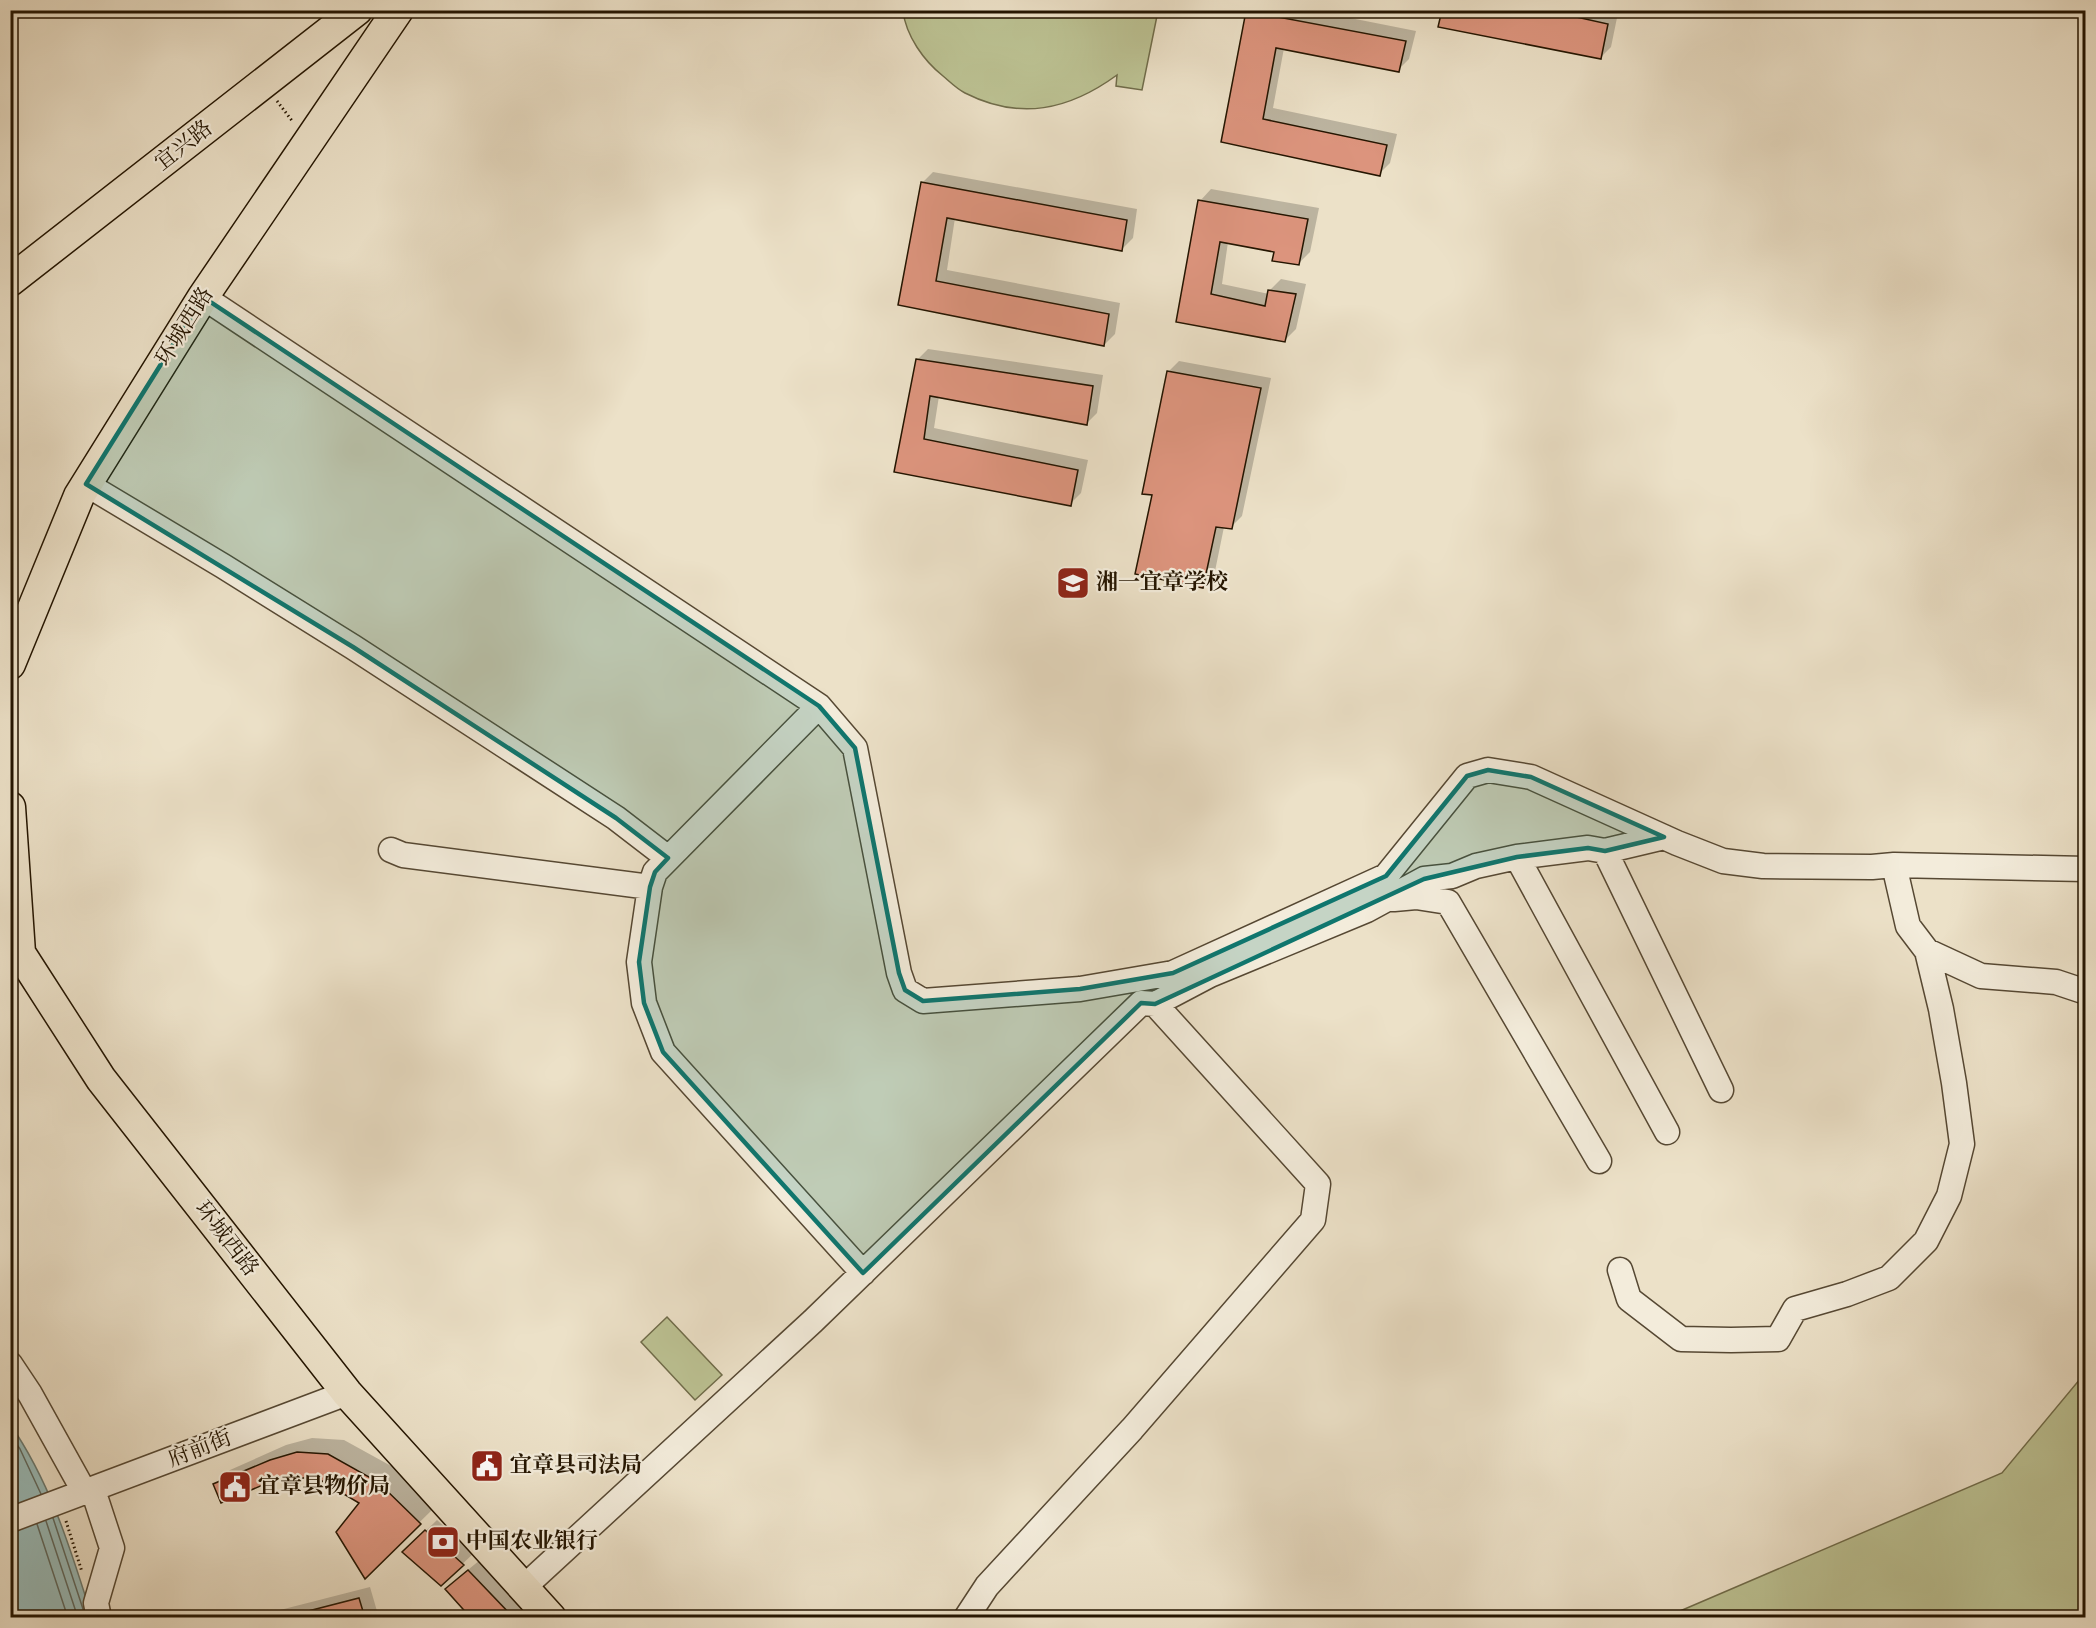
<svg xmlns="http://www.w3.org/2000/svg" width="2096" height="1628" font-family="'IM FELL English','Noto Serif SC',serif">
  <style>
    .green { fill: #bcc293; stroke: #706c4a; stroke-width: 1.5 }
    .water { fill: #99bcba; stroke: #6a7970; stroke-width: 1.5 }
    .shadow { fill: #0003 }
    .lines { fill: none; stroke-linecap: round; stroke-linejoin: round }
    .shore { stroke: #5e685e; stroke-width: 1.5 }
    .building { fill: #dc947d; stroke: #241501; stroke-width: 1.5 }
    .minor-casing { stroke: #564833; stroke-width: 27 }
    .major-casing { stroke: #241501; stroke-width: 33 }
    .path { stroke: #241501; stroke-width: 3; stroke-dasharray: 1.5 3; stroke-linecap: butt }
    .minor { stroke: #f3ecdb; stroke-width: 24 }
    .major { stroke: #ece1c8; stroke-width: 30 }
    .marked { fill: #0f766e; fill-opacity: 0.2; stroke: #0f766e; stroke-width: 4.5; stroke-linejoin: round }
    .labels { text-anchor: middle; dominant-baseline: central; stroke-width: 4.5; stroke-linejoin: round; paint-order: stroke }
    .street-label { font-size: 22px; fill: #241501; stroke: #f3ecdb }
    .poi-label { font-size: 22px; font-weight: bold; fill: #241501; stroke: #f3ecdb; text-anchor: start }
  </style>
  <rect width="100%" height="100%" fill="#ece1c8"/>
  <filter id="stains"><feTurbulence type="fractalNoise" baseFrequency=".00333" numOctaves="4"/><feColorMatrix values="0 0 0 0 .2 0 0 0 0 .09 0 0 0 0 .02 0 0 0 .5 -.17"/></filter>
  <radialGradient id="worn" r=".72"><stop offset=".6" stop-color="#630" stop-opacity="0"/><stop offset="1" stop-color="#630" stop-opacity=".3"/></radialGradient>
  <path class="green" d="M 903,11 L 903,10 L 1158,11 L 1142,90 L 1116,86 L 1117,75 C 1069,110 1020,121 965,93 C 957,89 950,82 943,76 C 924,61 906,36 903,11 Z
    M 667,1317 L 722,1375 L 695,1400 L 641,1342 Z
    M 2085,1373 L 2085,1617 L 1666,1617 L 2002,1473 Z"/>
  <path class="water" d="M 10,1424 C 51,1483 71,1551 92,1617 L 11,1617 Z"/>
  <path class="shadow" d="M 1248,10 L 1310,10 L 1416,31 L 1409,59 L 1398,70 L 1284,48 L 1273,108 L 1397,134 L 1390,163 L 1379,174 L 1223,141 Z
    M 1443,10 L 1606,10 L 1618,13 L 1611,47 L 1600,58 Z
    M 933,172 L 1137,209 L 1133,238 L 1122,249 L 955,218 L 947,270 L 1120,303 L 1115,334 L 1104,345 L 900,304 L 922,183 Z
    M 1211,189 L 1319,208 L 1310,252 L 1299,263 L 1275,251 L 1228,242 L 1222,284 L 1269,294 L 1270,290 L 1281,279 L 1306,284 L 1296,329 L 1285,340 L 1178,321 L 1200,201 Z
    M 928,349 L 1103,375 L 1097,413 L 1086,424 L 939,396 L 934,428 L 1088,460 L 1081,493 L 1070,504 L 896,471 L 917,360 Z
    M 1179,361 L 1271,378 L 1242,516 L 1231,527 L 1224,527 L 1214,576 L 1203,586 L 1154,494 L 1168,372 Z
    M 312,1438 L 344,1440 L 393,1467 L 434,1508 L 365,1576 L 362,1502 L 317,1476 L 278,1476 L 215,1484 L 230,1470 L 286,1445 Z
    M 437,1520 L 474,1553 L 441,1584 L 404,1552 Z
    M 480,1560 L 535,1618 L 473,1618 L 458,1578 Z
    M 370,1587 L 379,1618 L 273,1618 L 280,1610 Z"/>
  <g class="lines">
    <path class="shore" d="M 10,1435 L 20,1449 L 41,1494
      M 53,1518 L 85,1615
      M 46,1521 L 78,1618
      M 37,1524 L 68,1618"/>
  </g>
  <path class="building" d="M 1442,10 L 1545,10 L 1608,24 L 1601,59 L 1438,27 Z
    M 1246,11 L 1406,41 L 1399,72 L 1276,48 L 1263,119 L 1387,145 L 1380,176 L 1221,142 Z
    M 921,182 L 1127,220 L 1122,251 L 947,218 L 936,281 L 1109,314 L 1104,346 L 898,305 Z
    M 1198,200 L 1308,219 L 1299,265 L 1272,261 L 1274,252 L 1220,242 L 1211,294 L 1265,306 L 1268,290 L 1296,294 L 1285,342 L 1176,322 Z
    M 916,359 L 1093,386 L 1087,425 L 930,396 L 924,439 L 1078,470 L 1071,506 L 894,472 Z
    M 1167,371 L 1261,388 L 1232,529 L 1216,527 L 1203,588 L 1135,574 L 1152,495 L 1142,494 Z
    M 297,1452 L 328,1454 L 378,1482 L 421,1524 L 365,1579 L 336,1532 L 359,1503 L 317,1478 L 279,1478 L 221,1503 L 213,1484 L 270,1460 Z
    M 425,1530 L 464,1565 L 441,1586 L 402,1552 Z
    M 468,1570 L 514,1618 L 471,1618 L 445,1589 Z
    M 359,1598 L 365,1618 L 281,1618 Z"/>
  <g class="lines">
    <g class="minor-casing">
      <path id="minor" d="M 203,297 L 819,706 L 655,872 L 650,887 L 639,962 L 644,1003 L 663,1052 L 863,1273
        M 86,484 L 223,566 L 353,647 L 616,818 L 668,858
        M 819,706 L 855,748 L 899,973 L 905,990 L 923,1001 L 1080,989 L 1173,973 L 1386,876 L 1467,776 L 1488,770 L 1531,777 L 1677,843 L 1723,861 L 1763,866 L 1872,867 L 1894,865 L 2086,869
        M 391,850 L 403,855 L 650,887
        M 1605,851 L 1721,1090
        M 1517,857 L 1667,1132
        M 1394,899 L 1416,897 L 1448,902 L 1599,1161
        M 1927,951 L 1981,976 L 2056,982 L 2086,992
        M 1620,1270 L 1629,1299 L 1681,1339 L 1731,1340 L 1778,1339 L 1795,1309 L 1847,1294 L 1889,1278 L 1926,1241 L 1949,1196 L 1962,1144 L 1954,1083 L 1941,1009 L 1927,951 L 1908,926 L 1894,865
        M 10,1364 L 30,1394 L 85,1493
        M 93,1490 L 112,1548 L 96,1603 L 99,1618
        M 10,1520 L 347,1393
        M 523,1588 L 813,1321 L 1141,1003 L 1155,1004 L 1210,975 L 1367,910 L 1424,879 L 1452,876 L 1476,866 L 1517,857 L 1588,848 L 1605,851 L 1664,837
        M 966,1618 L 987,1586 L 1132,1429 L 1313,1220 L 1318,1184 L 1155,1004"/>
    </g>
    <g class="major-casing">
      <path id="major" d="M 10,281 L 357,10
        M 10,664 L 79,496 L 203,297 L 398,10
        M 10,807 L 20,953 L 101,1079 L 347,1393 L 551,1618"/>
    </g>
    <path class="path" d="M 277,101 L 293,122
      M 10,582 L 18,586
      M 66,1521 L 82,1572"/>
    <use href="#minor" class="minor"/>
    <use href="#major" class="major"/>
  </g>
  <path class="marked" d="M 203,297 L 819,706 L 855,748 L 899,973 L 905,990 L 923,1001 L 1080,989 L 1173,973 L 1386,876 L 1467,776 L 1488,770 L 1531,777 L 1664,837 L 1605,851 L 1588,848 L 1517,857 L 1424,879 L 1155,1004 L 1141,1003 L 863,1273 L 663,1052 L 644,1003 L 639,962 L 650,887 L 655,872 L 668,858 L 616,818 L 353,647 L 86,484 Z"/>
  <defs>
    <g id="school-square" transform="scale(1.725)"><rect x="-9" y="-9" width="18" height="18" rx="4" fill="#8f2418" stroke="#f3ecdb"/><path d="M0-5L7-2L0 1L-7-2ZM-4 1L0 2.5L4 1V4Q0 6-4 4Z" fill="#fff"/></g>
    <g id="civic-square" transform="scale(1.725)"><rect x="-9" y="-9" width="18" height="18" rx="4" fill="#8f2418" stroke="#f3ecdb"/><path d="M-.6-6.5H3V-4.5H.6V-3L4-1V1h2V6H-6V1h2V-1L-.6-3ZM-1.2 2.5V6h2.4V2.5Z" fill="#fff"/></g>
    <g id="bank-square" transform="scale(1.725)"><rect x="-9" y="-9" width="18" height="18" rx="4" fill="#8f2418" stroke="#f3ecdb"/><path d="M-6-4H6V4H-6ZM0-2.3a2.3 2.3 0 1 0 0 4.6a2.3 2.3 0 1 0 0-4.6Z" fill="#fff"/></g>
  </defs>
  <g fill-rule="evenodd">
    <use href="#school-square" x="1073" y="583"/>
    <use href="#civic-square" x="487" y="1466"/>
    <use href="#civic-square" x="235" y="1487"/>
    <use href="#bank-square" x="443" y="1542"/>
  </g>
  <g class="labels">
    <g class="street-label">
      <text transform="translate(184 146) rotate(-38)">宜兴路</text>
      <text transform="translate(185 327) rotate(-58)">环城西路</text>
      <text transform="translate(226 1239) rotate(52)">环城西路</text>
      <text transform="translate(200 1449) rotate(-21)">府前街</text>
    </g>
    <g class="poi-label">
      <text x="1096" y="583">湘一宜章学校</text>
      <text x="510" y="1466">宜章县司法局</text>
      <text x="258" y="1487">宜章县物价局</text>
      <text x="466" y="1542">中国农业银行</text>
    </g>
  </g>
  <rect width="2096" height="1628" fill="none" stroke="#ece1c8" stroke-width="36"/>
  <rect x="12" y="12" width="2072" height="1604" fill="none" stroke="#241501" stroke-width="3"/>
  <rect x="18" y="18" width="2060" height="1592" fill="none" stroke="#241501" stroke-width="1.5"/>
  <rect width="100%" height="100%" filter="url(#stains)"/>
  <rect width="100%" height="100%" fill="url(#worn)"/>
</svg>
